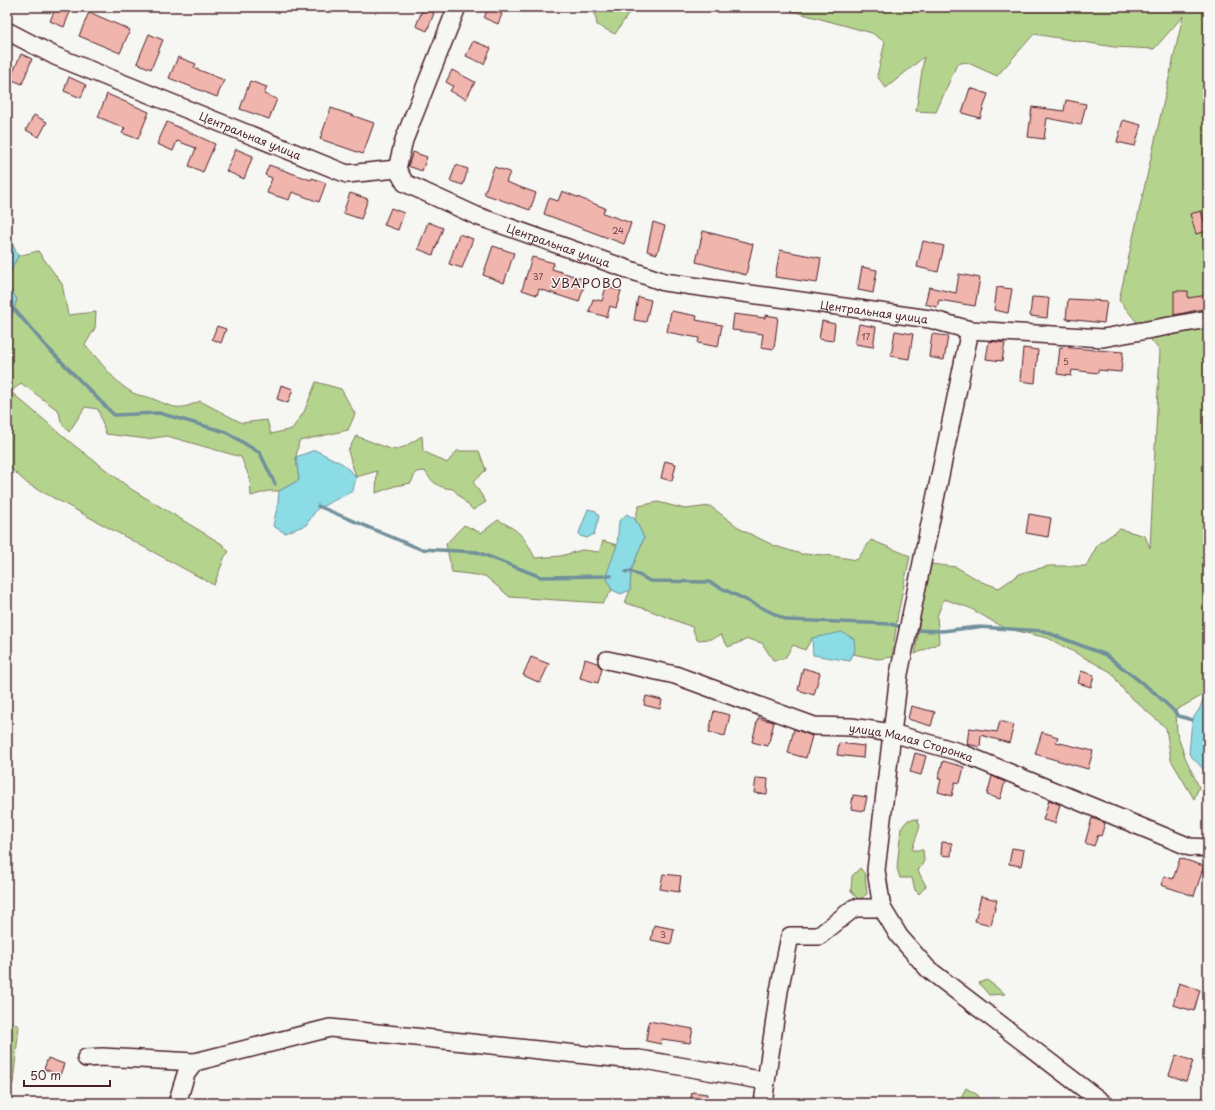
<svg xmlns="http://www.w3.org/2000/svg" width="1215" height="1110" font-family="'Playpen Sans',sans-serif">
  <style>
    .green { fill: #b4d48e; stroke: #7f7a5c }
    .water { fill: #8bdce5; stroke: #71909b }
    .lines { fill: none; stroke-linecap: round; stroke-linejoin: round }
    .stream { stroke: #71909b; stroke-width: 3.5 }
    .building { fill: #f0b5ad; stroke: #4a1f2b }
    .minor-casing { stroke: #4a1f2b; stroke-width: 20 }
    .minor { stroke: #f6f6f2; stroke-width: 17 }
    .labels { text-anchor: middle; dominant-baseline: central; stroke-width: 3; stroke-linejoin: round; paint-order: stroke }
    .number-label { font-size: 9px; fill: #74444c }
    .street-label { font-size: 11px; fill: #4a1f2b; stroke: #f6f6f2 }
    .quarter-label { font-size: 13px; letter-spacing: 1px; fill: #4a1f2b; stroke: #f6f6f2 }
  </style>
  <rect width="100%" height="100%" fill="#f6f6f2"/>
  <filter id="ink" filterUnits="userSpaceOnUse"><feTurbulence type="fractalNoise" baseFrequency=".025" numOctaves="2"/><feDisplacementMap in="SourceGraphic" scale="8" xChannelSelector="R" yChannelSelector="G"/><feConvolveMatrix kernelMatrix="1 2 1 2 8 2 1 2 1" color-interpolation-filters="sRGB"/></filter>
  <g filter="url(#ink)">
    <path class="green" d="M 594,7 L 626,7 L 629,13 L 615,34 L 597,25 Z
      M 777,7 L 1208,7 L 1208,695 L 1205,694 L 1176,710 L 1177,734 L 1185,757 L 1199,787 L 1194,799 L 1171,760 L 1166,728 L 1125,692 L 1111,672 L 1048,638 L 1004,628 L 970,608 L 944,599 L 937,616 L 939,643 L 915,654 L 925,583 L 931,564 L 956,567 L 982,582 L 999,588 L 1021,573 L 1049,566 L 1086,566 L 1098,544 L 1120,529 L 1145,536 L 1150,548 L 1160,351 L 1119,300 L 1183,16 L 1154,49 L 1114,47 L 1034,34 L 997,76 L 966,62 L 957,64 L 936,112 L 916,111 L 924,57 L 886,88 L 877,76 L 885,42 L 872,33 Z
      M 38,251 L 62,284 L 68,315 L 96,312 L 95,328 L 85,345 C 100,360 114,383 133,393 C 139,396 145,396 151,398 C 173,407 177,412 200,401 L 242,423 L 267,420 L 271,434 L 292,429 L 304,412 L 316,382 L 341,389 L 355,414 L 348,430 L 299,441 L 296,457 L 299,480 L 279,491 L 268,491 L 251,496 L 250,479 L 241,457 L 167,436 L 147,439 L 106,434 L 98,409 L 85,407 L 69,432 L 61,422 L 59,411 L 21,383 L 11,392 L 75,446 L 131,489 L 222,544 L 229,552 L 225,556 L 214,585 L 28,484 L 7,465 L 7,330 L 17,299 C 1,278 7,278 18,256 Z
      M 356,436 L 393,450 L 404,447 L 422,436 L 423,451 L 447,463 L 457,451 L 479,451 L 486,470 L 473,482 L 486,502 L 473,510 L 453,489 C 439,488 432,483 425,471 L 416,472 L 411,483 L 395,486 L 376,493 L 377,471 L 356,477 L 348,451 Z
      M 658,502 L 685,509 L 710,506 L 742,530 L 775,546 L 801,554 L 826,555 L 857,560 L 871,540 L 910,556 L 898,613 L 892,657 L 878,659 L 853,654 L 855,650 L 812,638 L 805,650 L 793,645 L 785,658 L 773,660 L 762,643 L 748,639 L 728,647 L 721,635 L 711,639 L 697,640 L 692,627 L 646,609 L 625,603 L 630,590 L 631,571 L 644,538 L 635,519 L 639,506 Z
      M 498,520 C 520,531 524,536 535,558 L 561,556 L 582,550 L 599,552 L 603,541 L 617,545 L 607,576 L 612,590 L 603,603 L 510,597 L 485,576 L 452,572 L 446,544 L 464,525 L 481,533 Z
      M 917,819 L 920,826 L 912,850 L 923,850 L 924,861 L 918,871 L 926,886 L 919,894 L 915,890 L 912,878 L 900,878 L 897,868 L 901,828 L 908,820 Z
      M 860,868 L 865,874 L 867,894 L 859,900 L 851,891 L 852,876 Z
      M 987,980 L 1005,994 L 989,995 L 979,983 Z
      M 7,1021 L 19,1026 L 13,1083 L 7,1097 Z
      M 966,1088 L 978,1095 L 979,1103 L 958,1103 Z"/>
    <path class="water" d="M 7,243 L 13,245 L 18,256 L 7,278 Z
      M 7,285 L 17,299 L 7,330 Z
      M 315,450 L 343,464 L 356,477 L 353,491 L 317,509 L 306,525 L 285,533 L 273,526 L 278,503 L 279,491 L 299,480 L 296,457 Z
      M 588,509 L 596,511 L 599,517 L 594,534 L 587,538 L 580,536 L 579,533 Z
      M 627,514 L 635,519 L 644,538 L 631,571 L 630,590 L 621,594 L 612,590 L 606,576 L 617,545 L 619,521 Z
      M 842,632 L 854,639 L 855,650 L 850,661 L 813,655 L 812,638 Z
      M 1205,694 L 1208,695 L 1208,774 L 1189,754 L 1192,720 L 1200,708 Z"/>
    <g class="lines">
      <path class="stream" d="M 7,307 L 15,310 L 45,345 L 114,415 L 159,413 L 226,432 L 260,453 L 275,484
        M 318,506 L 420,549 L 477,552 L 541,577 L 611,576
        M 626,572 L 631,571 L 650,581 L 709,582 L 787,620 L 891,624 L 904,628
        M 912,630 L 942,631 L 978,627 L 1043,631 L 1106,655 L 1155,693 L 1179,716 L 1192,720"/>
    </g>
    <path class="building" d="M 56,7 L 72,7 L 64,27 L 50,21 Z
      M 423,8 L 434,13 L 427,31 L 416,26 Z
      M 488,8 L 502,14 L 498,24 L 484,18 Z
      M 89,12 L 130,30 L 120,53 L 79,36 Z
      M 149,34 L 163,40 L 151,69 L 137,63 Z
      M 473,41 L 491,48 L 484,64 L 466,56 Z
      M 21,54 L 32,59 L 22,84 L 10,79 Z
      M 178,57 L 196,64 L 194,68 L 224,80 L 217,97 L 169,78 Z
      M 452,70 L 475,82 L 466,99 L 450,91 L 453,86 L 446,82 Z
      M 69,77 L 86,85 L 81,98 L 64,91 Z
      M 250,81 L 267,87 L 264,94 L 277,99 L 269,119 L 240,109 Z
      M 970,88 L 988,94 L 980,118 L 962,113 Z
      M 107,94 L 149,112 L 138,139 L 122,133 L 125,128 L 98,117 Z
      M 1066,100 L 1086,104 L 1081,125 L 1047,118 L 1044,139 L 1028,137 L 1032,107 L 1064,111 Z
      M 331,108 L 374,123 L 363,154 L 320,139 Z
      M 34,115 L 47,122 L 39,137 L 26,130 Z
      M 1123,120 L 1141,125 L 1135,146 L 1117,142 Z
      M 167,122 L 215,144 L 203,172 L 189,166 L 196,148 L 177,141 L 173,151 L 157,144 Z
      M 236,149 L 253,156 L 244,179 L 226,171 Z
      M 413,152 L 427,157 L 422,171 L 408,166 Z
      M 269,165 L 311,180 L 312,178 L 326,183 L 319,202 L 292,192 L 289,200 L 267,193 L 272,178 L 265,175 Z
      M 456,165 L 468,169 L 463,185 L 450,181 Z
      M 494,167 L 510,172 L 506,182 L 536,193 L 530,210 L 484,194 Z
      M 562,191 L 605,208 L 603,213 L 631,223 L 624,244 L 544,214 L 549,198 L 558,201 Z
      M 350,193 L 368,199 L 361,219 L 343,213 Z
      M 391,208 L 404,213 L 398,230 L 384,225 Z
      M 1201,211 L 1207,231 L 1196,234 L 1190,214 Z
      M 428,222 L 443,228 L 433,255 L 418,249 Z
      M 653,222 L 665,226 L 657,254 L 647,251 Z
      M 703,231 L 753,244 L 746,275 L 696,262 Z
      M 459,234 L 473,239 L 462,268 L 449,264 Z
      M 923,241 L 944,246 L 938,272 L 917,267 Z
      M 493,246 L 514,253 L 504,283 L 483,275 Z
      M 780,250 L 821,258 L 817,283 L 775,277 Z
      M 532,257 L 554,263 L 552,269 L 586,280 L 579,302 L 539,289 L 537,295 L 522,290 Z
      M 862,267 L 877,270 L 873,293 L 858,290 Z
      M 959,274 L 980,278 L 975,306 L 939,300 L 937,307 L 925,304 L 929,287 L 956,293 Z
      M 606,287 L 621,291 L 616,308 L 610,306 L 607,317 L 589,312 L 593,299 L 602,301 Z
      M 997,287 L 1012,289 L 1008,313 L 994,310 Z
      M 1174,291 L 1188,291 L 1188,298 L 1208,295 L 1208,308 L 1174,315 Z
      M 638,297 L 651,300 L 646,322 L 634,320 Z
      M 1032,297 L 1049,298 L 1047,318 L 1030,316 Z
      M 1068,299 L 1107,301 L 1104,323 L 1066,319 Z
      M 671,311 L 697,316 L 696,320 L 722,325 L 718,347 L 698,343 L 699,338 L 667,332 Z
      M 734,314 L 765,318 L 765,315 L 778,317 L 774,349 L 761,347 L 763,334 L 732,330 Z
      M 822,321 L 835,324 L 833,341 L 819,339 Z
      M 859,324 L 876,327 L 873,347 L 855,344 Z
      M 217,326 L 226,329 L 221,343 L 212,339 Z
      M 895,331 L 913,334 L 909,359 L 891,356 Z
      M 932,334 L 948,336 L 944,360 L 929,357 Z
      M 989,341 L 1005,343 L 1002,361 L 986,359 Z
      M 1060,347 L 1123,352 L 1121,372 L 1098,370 L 1098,373 L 1072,370 L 1071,376 L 1057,374 Z
      M 1023,348 L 1038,350 L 1035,383 L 1020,381 Z
      M 281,385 L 293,389 L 288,403 L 277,399 Z
      M 665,461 L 676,464 L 672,481 L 661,478 Z
      M 1029,514 L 1051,518 L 1048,537 L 1026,533 Z
      M 531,657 L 549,664 L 540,683 L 523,675 Z
      M 585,659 L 597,663 L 602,669 L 598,683 L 580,678 Z
      M 803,668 L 820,673 L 814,695 L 798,690 Z
      M 1081,671 L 1094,675 L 1091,687 L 1078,683 Z
      M 646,696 L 662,700 L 660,709 L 644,705 Z
      M 911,706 L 935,712 L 931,726 L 908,719 Z
      M 714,711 L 730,715 L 725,736 L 709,732 Z
      M 758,718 L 774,722 L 768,746 L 752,742 Z
      M 1000,721 L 1014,725 L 1009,743 L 981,735 L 980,747 L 967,744 L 969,728 L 997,732 Z
      M 794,729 L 812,736 L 806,758 L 788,753 Z
      M 1042,732 L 1058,737 L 1056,742 L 1093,751 L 1088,769 L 1035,754 Z
      M 839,743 L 864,746 L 863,758 L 837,755 Z
      M 915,753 L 926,756 L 921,775 L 910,772 Z
      M 943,761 L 964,767 L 960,783 L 955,782 L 952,796 L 938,792 L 941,779 L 938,779 Z
      M 992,776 L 1005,782 L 1000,799 L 987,795 Z
      M 756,778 L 768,779 L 767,794 L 754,793 Z
      M 853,795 L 867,797 L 864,811 L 851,809 Z
      M 1049,800 L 1060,805 L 1055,823 L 1043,820 Z
      M 1092,818 L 1105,823 L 1101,836 L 1098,835 L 1094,846 L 1085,843 Z
      M 942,842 L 952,843 L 951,856 L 941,855 Z
      M 1012,848 L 1024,850 L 1021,866 L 1009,864 Z
      M 1180,858 L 1204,866 L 1194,896 L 1161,885 L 1164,876 L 1173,879 Z
      M 663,874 L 681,876 L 679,892 L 660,889 Z
      M 981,896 L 997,900 L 991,925 L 975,921 Z
      M 654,925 L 674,929 L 671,944 L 651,940 Z
      M 1179,983 L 1200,990 L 1194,1011 L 1173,1005 Z
      M 649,1021 L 693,1029 L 690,1043 L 662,1039 L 661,1044 L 646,1041 Z
      M 1176,1055 L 1193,1061 L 1186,1081 L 1169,1075 Z
      M 48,1058 L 64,1064 L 60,1075 L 44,1069 Z
      M 692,1092 L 707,1094 L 706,1103 L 690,1103 Z"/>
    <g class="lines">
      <g class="minor-casing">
        <g id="minor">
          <path id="s1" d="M 7,31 L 55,56 L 347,174 L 397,169"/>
          <path id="s2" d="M 397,169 L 405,183 L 477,216 L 664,282 L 930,319 L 970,330 L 1103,338 L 1208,319"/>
          <path d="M 397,169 L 404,140 L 457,7"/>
          <path d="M 970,330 L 899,674 L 876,870 L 882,908 L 899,936 L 928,969 L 1103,1103"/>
          <path id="s3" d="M 607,660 L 675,675 L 814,726 L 851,727 L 892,733 L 959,752 L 1190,847 L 1208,848"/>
          <path d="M 86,1058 L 102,1057 L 195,1062 L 330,1028 L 624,1059 L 639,1059 L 766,1081"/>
          <path d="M 177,1103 L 186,1074 L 195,1062"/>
          <path d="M 763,1103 L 779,991 L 790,936 L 819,936 L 854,908 L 882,908"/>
        </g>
      </g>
      <use href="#minor" class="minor"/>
    </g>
  </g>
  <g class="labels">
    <g class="number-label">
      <text x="618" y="230">24</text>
      <text x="538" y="276">37</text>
      <text x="866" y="336">17</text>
      <text x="1066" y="361">5</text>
      <text x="663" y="934">3</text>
    </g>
    <g class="street-label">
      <text stroke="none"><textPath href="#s1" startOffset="265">Центральная улица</textPath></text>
      <text stroke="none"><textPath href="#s2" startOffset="182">Центральная улица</textPath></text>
      <text stroke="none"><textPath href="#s2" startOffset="506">Центральная улица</textPath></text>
      <text stroke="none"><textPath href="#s3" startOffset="317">улица Малая Сторонка</textPath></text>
    </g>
    <g class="quarter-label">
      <text x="587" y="282">УВАРОВО</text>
    </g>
  </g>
  <rect width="1215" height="1110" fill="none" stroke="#f6f6f2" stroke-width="24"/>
  <rect x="12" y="12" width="1191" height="1086" fill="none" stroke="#4a1f2b" stroke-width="1.5" filter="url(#ink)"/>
  <path d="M24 1080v6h86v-6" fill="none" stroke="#4a1f2b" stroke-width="2"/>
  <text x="30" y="1080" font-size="12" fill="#4a1f2b" stroke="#f6f6f2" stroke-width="3" paint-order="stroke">50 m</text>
</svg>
